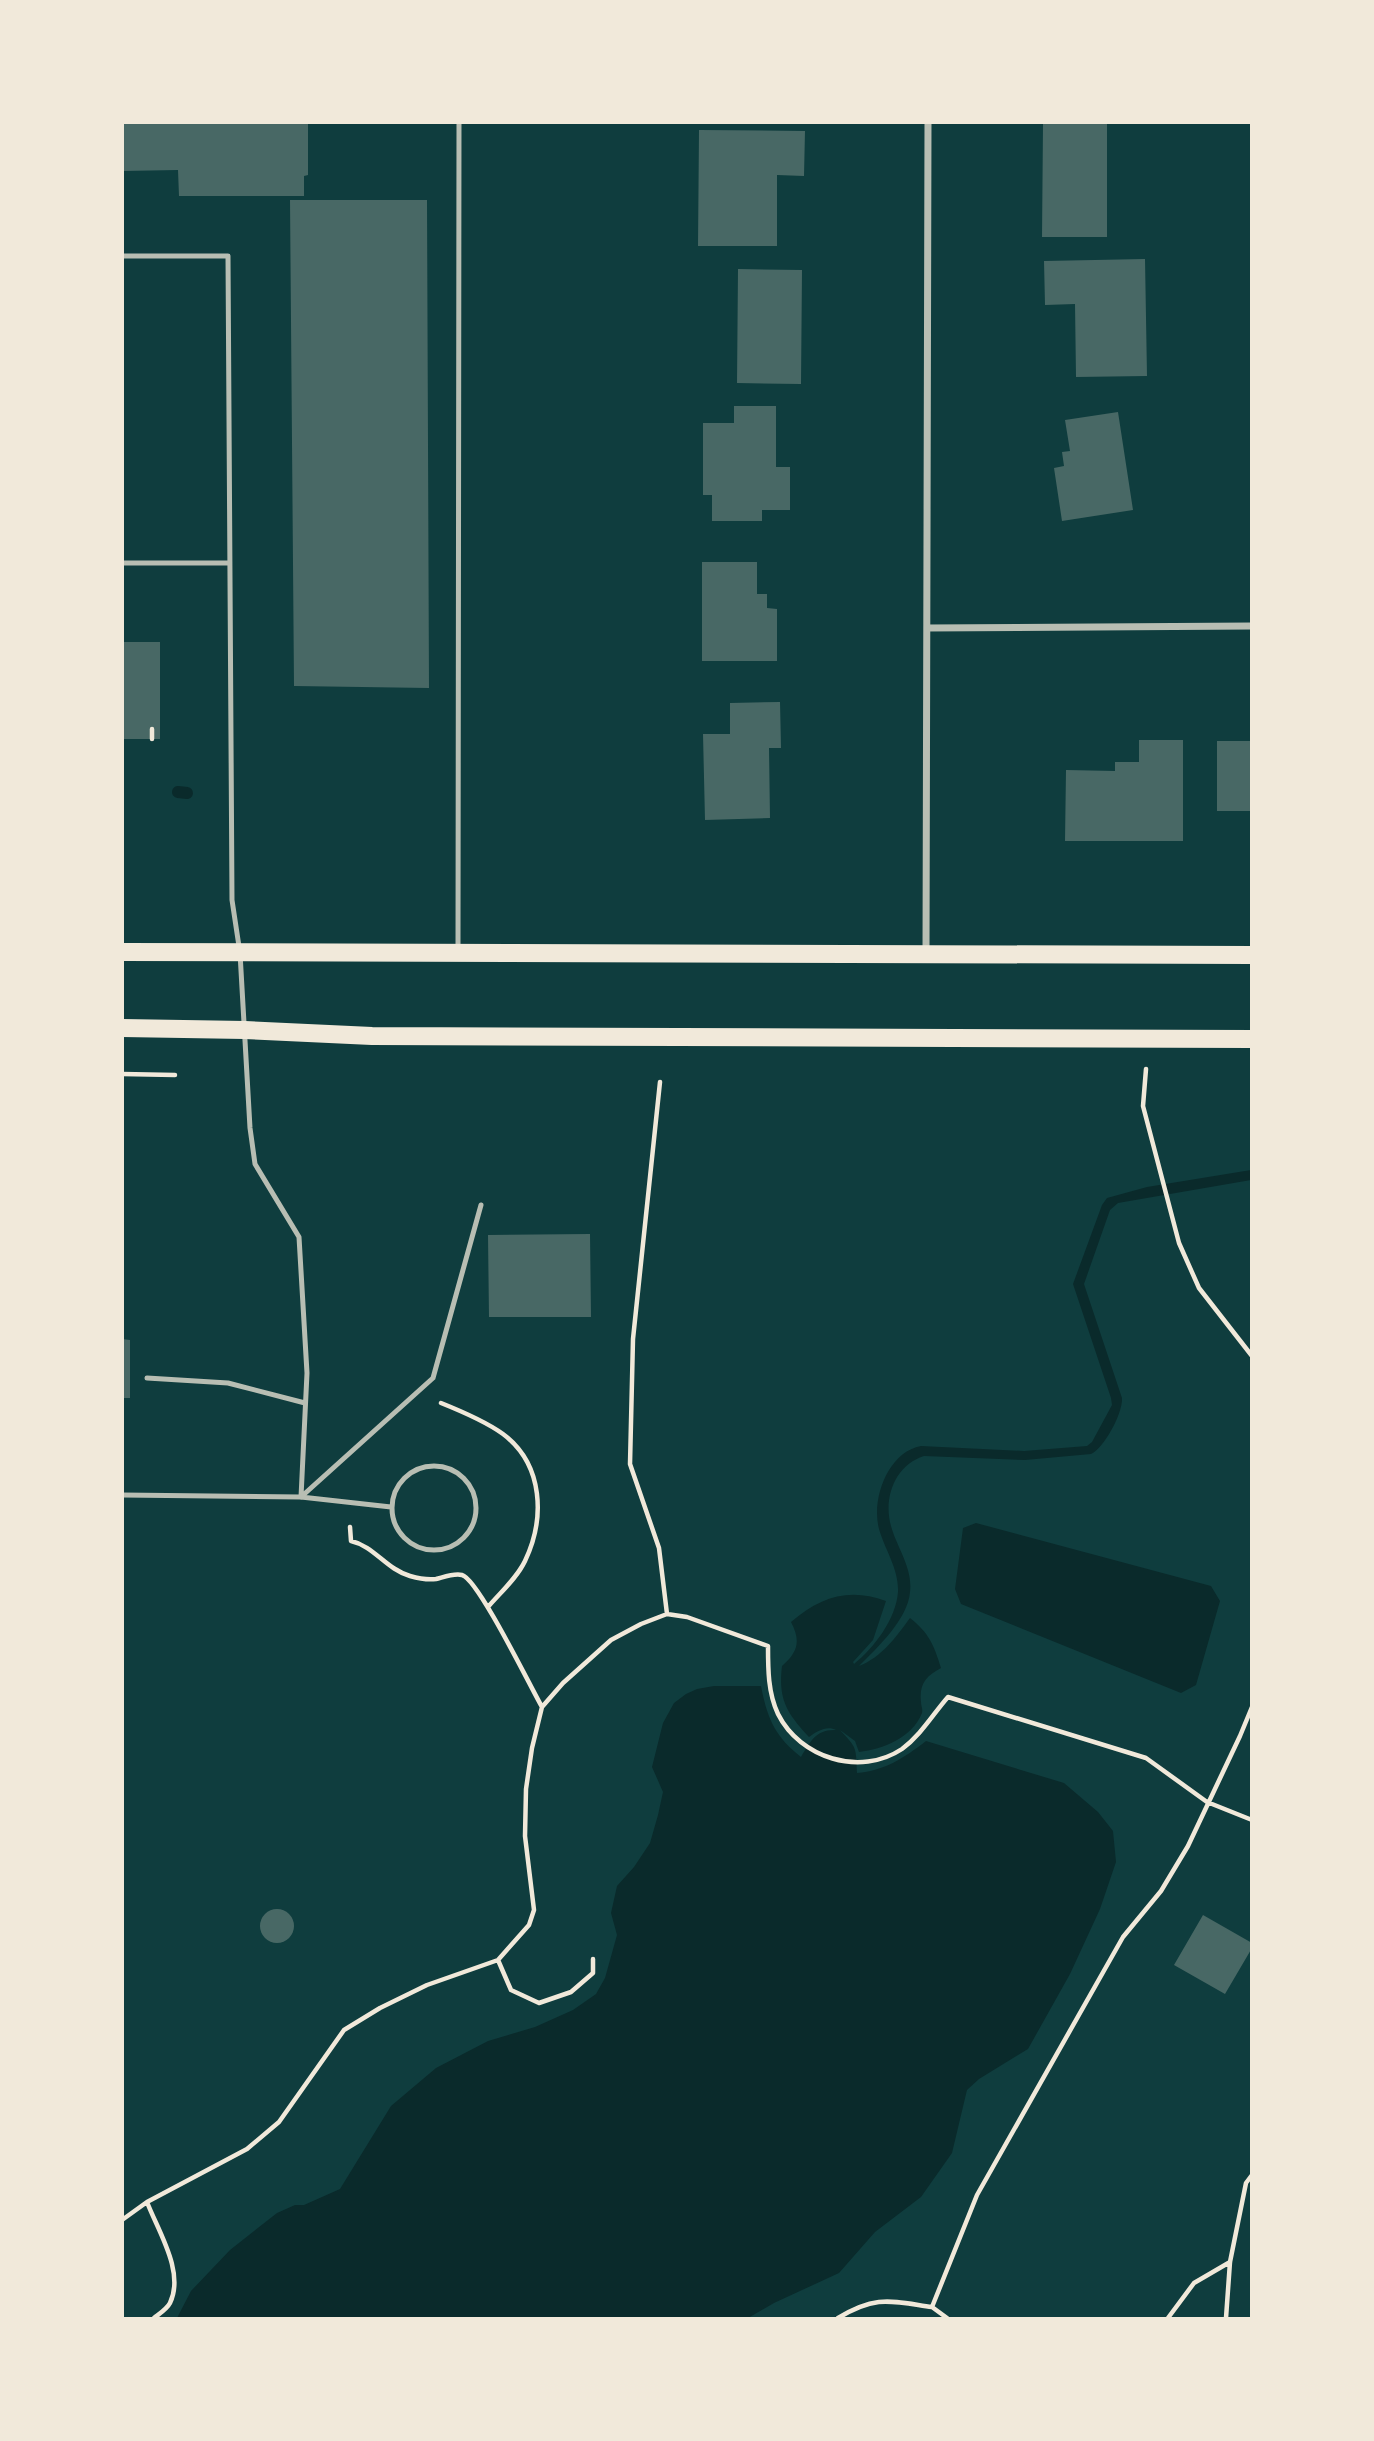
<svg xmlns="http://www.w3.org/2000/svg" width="1374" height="2441" font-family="'Archivo Narrow',sans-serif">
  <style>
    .water { fill: #0a2a2b }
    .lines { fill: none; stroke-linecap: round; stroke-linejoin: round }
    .stream { stroke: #0a2a2b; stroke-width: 12 }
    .building { fill: #486865 }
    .path { stroke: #f1e9da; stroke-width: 4.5 }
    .service { stroke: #b8beb3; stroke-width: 5 }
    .minor { stroke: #b8beb3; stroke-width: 7 }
    .primary { stroke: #f1e9da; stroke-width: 18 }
  </style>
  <rect width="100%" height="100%" fill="#0f3d3e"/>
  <path class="water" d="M 1251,1170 L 1251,1180 L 1118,1203 L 1110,1210 L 1084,1284 L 1122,1398 C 1123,1413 1104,1448 1091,1454 L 1025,1460 L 924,1456 C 895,1465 883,1498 891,1526 C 897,1548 913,1568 910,1592 C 908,1619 877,1648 859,1666 C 882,1657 896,1637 910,1618 C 929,1633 934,1645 941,1668 C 926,1676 919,1684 921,1702 C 921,1706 923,1709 922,1713 C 912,1738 883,1749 859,1752 L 855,1741 L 840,1730 C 857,1748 856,1747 857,1773 C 884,1771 904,1758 926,1741 L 1064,1783 L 1098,1812 L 1113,1831 L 1116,1862 L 1100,1909 L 1070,1974 L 1028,2049 L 979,2079 L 967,2090 L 952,2153 L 921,2197 L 875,2232 L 839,2273 L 774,2303 L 748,2318 L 177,2318 L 191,2291 L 230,2250 L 277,2213 L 295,2205 L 304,2205 L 340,2189 L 391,2106 L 436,2068 L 488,2041 L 535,2027 L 573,2010 L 596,1994 L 605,1978 L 617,1935 L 611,1913 L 617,1886 L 634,1867 L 650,1843 L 658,1815 L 663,1792 L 652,1767 L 663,1723 L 674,1703 L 686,1694 L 697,1689 L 714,1686 L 761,1686 C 767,1718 775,1737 801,1757 C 810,1742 816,1729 836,1730 C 827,1725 817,1731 809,1737 C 787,1713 778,1700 782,1666 C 798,1652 801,1641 791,1622 C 820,1597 849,1587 886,1601 L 873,1640 L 853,1662 L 854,1664 C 874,1648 896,1619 898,1592 C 899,1569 885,1550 879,1529 C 871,1499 888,1452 921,1446 L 1024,1451 L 1087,1446 L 1092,1442 L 1112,1405 L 1111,1398 L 1073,1284 L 1102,1205 L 1107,1198 L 1147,1187 Z
    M 976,1523 L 1211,1586 L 1220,1601 L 1196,1685 L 1181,1693 L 961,1604 L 955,1589 L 963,1528 Z"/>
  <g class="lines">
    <path class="stream" d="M 178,792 L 187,793"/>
  </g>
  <path class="building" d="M 122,122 L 308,122 L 308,175 L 304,176 L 304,196 L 179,196 L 178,170 L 122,171 Z
    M 1043,124 L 1107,124 L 1107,237 L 1042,237 Z
    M 699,130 L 805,131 L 804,176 L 777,175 L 777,246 L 698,246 Z
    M 290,200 L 427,200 L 429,688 L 294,686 Z
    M 1145,259 L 1147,376 L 1076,377 L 1075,304 L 1045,305 L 1044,261 Z
    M 738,269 L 802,270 L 801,384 L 737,383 Z
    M 734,406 L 776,406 L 776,467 L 790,467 L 790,510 L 762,510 L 762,521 L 712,521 L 712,495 L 703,495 L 703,423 L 734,423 Z
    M 1118,412 L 1133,510 L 1062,521 L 1054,468 L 1064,466 L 1062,452 L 1070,451 L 1065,420 Z
    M 702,562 L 757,562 L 757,594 L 767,594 L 767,608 L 777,609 L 777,661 L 702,661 Z
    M 122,642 L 160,642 L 160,739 L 122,739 Z
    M 780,702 L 781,748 L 769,748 L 770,818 L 705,820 L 703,734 L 730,734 L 730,703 Z
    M 1139,740 L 1183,740 L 1183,841 L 1065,841 L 1066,770 L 1115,771 L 1115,762 L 1139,762 Z
    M 1217,741 L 1252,741 L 1252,811 L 1217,811 Z
    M 590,1234 L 591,1317 L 489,1317 L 488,1235 Z
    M 122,1339 L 130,1340 L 130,1398 L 122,1398 Z
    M260 1926a17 17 0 1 1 34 0a17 17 0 1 1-34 0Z
    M 1203,1915 L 1252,1943 L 1252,1948 L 1225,1994 L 1174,1965 Z"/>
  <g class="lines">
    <path class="path" d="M 152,729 L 152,739
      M 1146,1069 L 1143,1106 L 1179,1243 L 1199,1288 L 1252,1356
      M 122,1074 L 175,1075
      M 660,1082 L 633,1339 L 630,1464 L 659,1548 L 667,1614
      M 441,1403 C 461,1411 485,1421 503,1434 C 544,1465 545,1519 525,1561 C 517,1578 500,1593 488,1607
      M 350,1527 L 351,1541 C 374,1546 386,1569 410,1576 C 417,1578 428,1580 436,1579 C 444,1577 454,1573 462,1575 C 478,1579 530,1686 542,1707
      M 498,1960 L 511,1990 L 539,2003 L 571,1992 L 593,1973 L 593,1959
      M 147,2202 C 158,2231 185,2272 170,2303 C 167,2309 159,2314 154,2318
      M 122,2220 L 147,2202 L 247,2149 L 279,2122 L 344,2030 L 380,2008 L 427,1985 L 498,1960 L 529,1925 L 534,1910 L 525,1836 L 526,1789 L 532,1748 L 542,1707 L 563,1683 L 611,1640 L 641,1624 L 667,1614 L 687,1617 L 768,1646 C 768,1669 768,1693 778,1714 C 800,1758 860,1777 902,1749 C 921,1735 933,1714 948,1697 L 1146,1758 L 1207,1802 L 1252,1820
      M 932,2307 L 947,2318
      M 838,2318 C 876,2295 890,2301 932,2307 L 977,2195 L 1123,1937 L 1161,1891 L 1188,1846 L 1240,1736 L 1252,1707
      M 1168,2318 L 1194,2283 L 1230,2262
      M 1226,2318 L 1230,2262 L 1246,2183 L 1252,2175"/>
    <path class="service" d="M 122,256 L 228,256 L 232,900 L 240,953 L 250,1128 L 255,1164 L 299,1237 L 307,1373 L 301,1497 L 122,1495
      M 122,563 L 229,563
      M 458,950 L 459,122
      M 147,1378 L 228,1383 L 305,1403
      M392 1508a42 42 0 1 1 84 0a42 42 0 1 1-84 0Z
      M 301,1497 L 433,1378 L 481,1205
      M 301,1497 L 391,1507"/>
    <path class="minor" d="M 927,628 L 1252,626
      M 926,955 L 928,122"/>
    <path class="primary" d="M 122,952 L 1252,955
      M 122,1028 L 245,1030 L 372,1036 L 1252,1039"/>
  </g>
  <rect width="1374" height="2441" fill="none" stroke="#f1e9da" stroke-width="248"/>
</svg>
